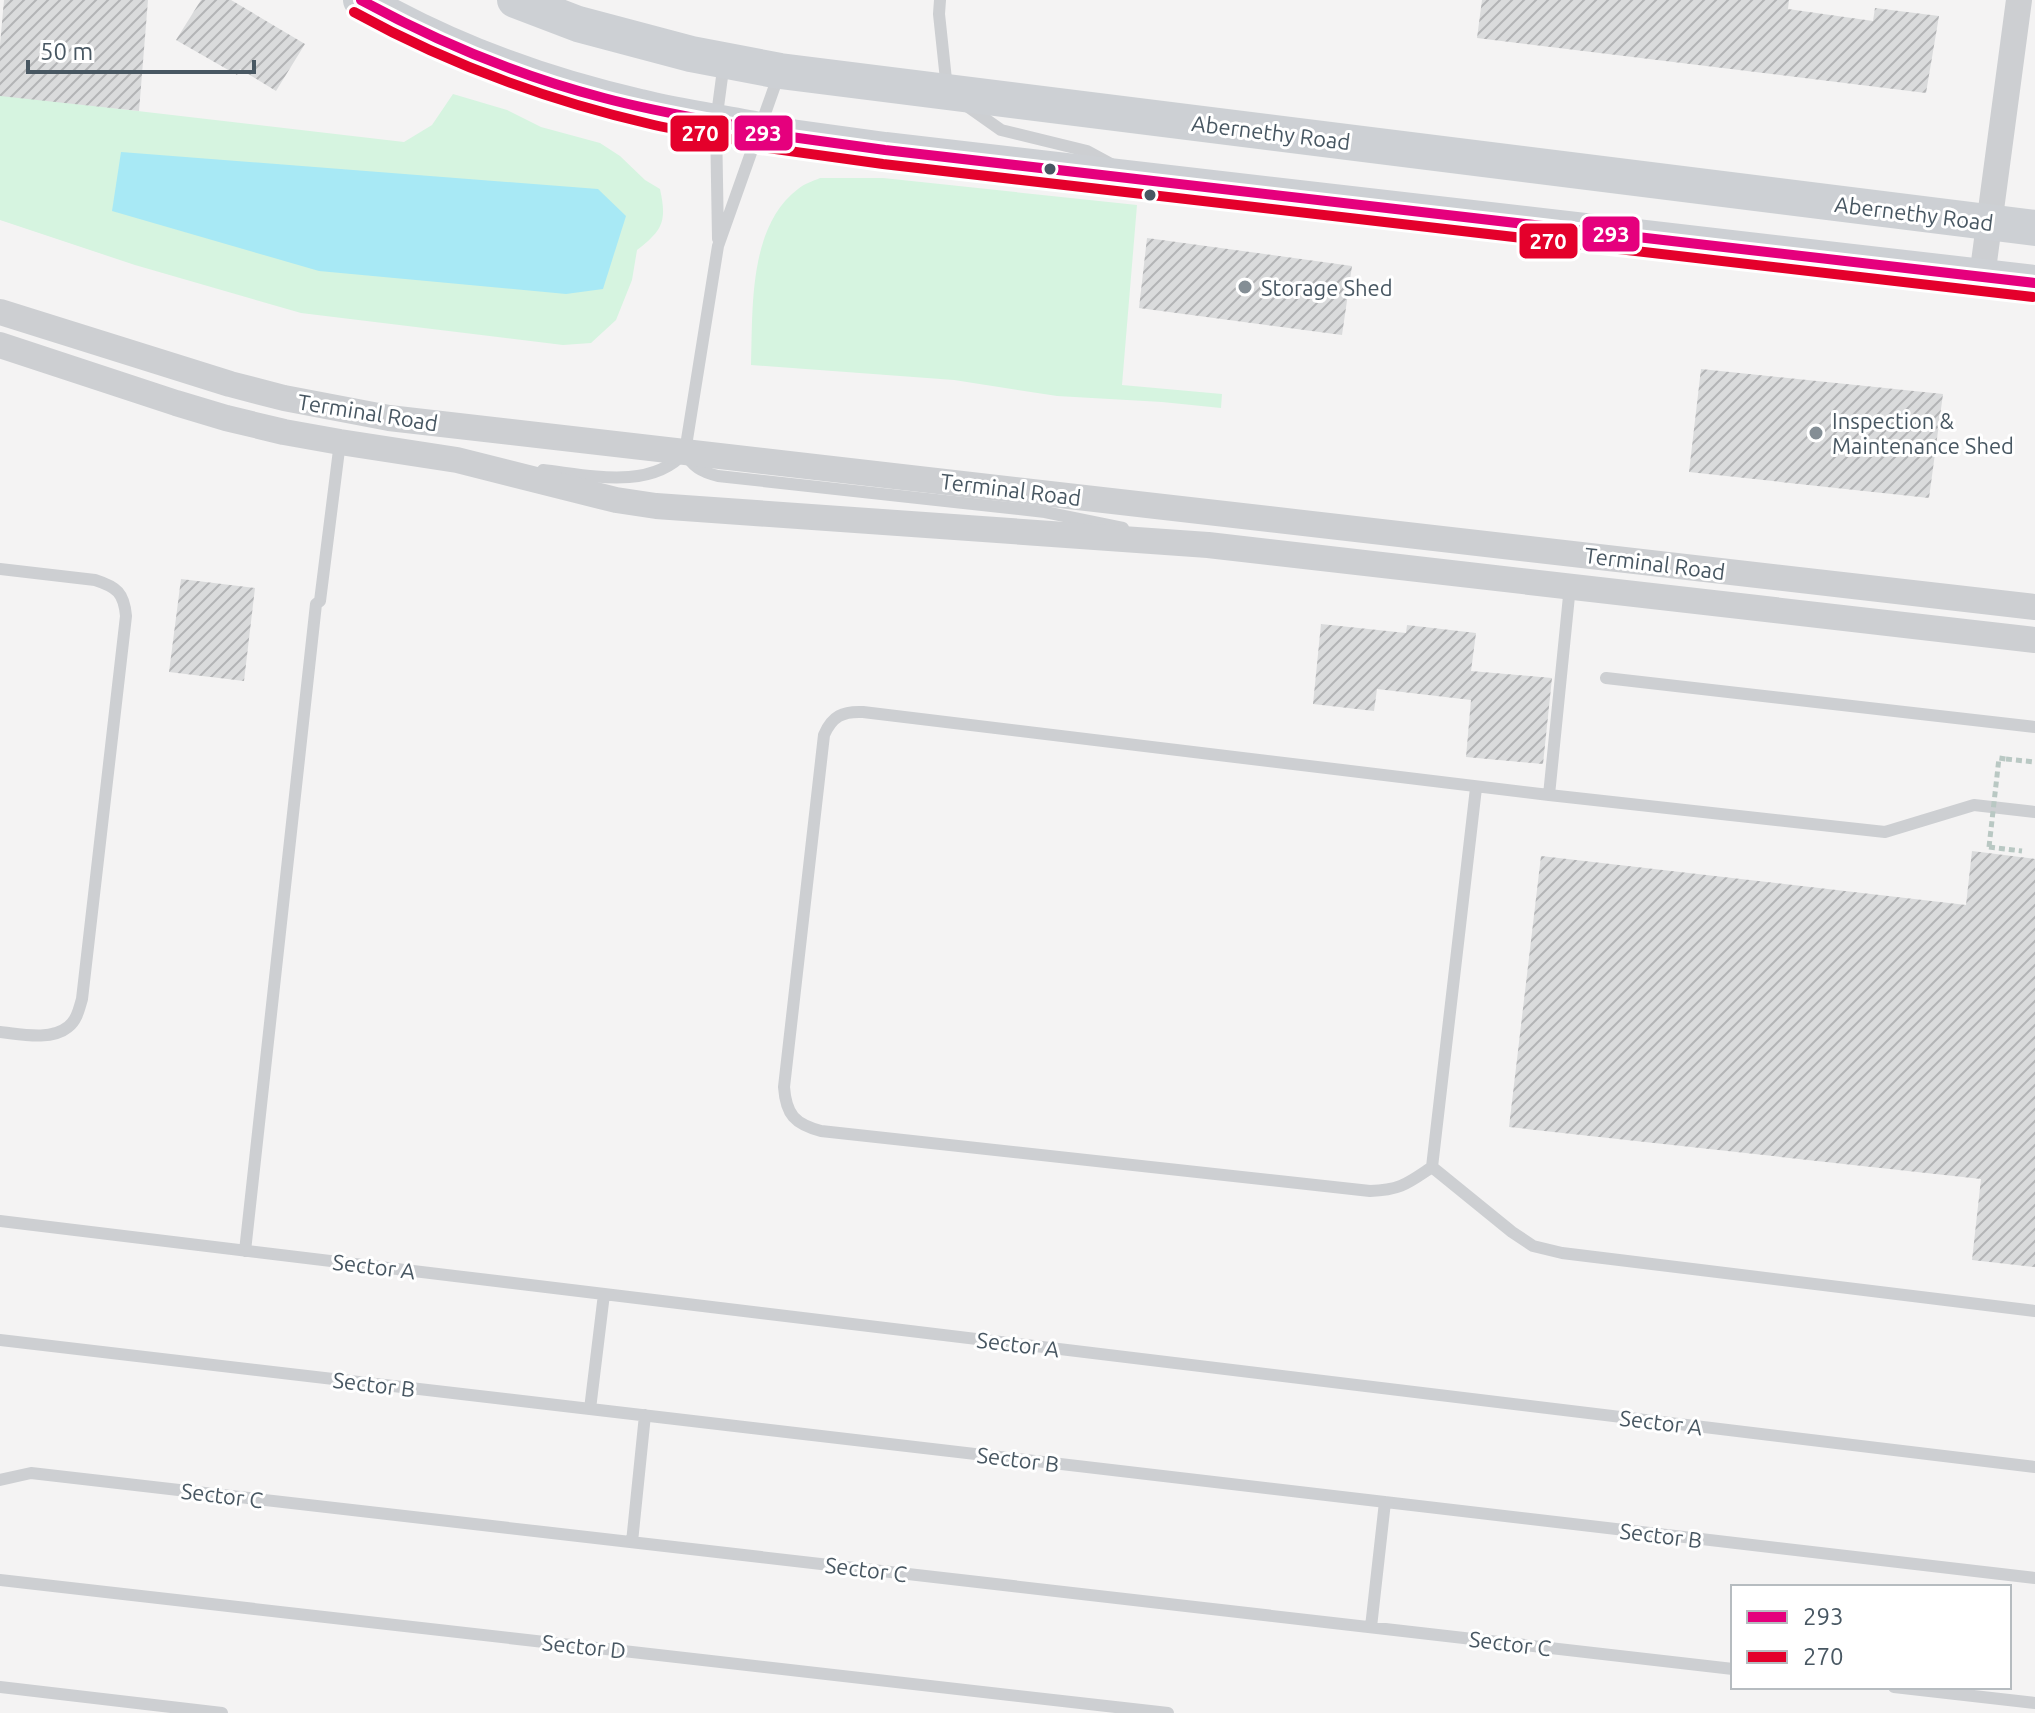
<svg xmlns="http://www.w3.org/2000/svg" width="2035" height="1713" font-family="Ubuntu,sans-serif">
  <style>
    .green { fill: #d6f4e0 }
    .water { fill: #a8e9f5 }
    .building { fill: url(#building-hatch) }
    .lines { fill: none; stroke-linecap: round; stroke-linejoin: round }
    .path { stroke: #b9c8c3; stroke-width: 5; stroke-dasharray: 6 4; stroke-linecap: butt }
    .lane { stroke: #cdcfd2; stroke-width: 12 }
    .street { stroke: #cdcfd2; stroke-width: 26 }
    .secondary { stroke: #cdd0d4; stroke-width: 36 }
    .path-bridge { stroke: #b9c8c3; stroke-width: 5; stroke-dasharray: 6 4; stroke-linecap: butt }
    .bus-1-casing { stroke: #fff; stroke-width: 16 }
    .bus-2-casing { stroke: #fff; stroke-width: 16 }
    .bus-1 { stroke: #e5007d; stroke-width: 10 }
    .bus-2 { stroke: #e4002b; stroke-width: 10 }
    .bus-dot { fill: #485762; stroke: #fff; stroke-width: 3 }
    .poi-dot { fill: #848e95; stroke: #fff; stroke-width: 3 }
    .labels { text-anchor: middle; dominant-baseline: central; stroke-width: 6; stroke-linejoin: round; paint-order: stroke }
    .street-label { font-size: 22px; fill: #485762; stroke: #fff }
    .poi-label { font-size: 22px; fill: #485762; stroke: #fff; text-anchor: start }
    .line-badge { stroke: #fff; stroke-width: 3 }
    .badge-label { font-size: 22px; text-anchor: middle; font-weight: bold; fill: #fff }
  </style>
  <defs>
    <pattern id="building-hatch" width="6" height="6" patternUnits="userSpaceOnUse" patternTransform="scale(2)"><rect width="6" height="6" fill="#dadbdc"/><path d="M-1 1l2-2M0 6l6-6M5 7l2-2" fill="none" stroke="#b3b4b6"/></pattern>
  </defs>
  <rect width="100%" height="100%" fill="#f4f3f3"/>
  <path class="green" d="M 453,94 L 507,110 L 541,127 L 600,143 L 620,156 L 645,180 L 660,189 C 667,221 663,230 637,250 L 632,280 L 616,320 L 591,343 L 563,345 L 301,313 L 135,265 L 0,220 L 0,95 L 404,142 L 432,125 Z
    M 820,178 L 883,178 L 1137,205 L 1122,385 L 1222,394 L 1221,408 L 1162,402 L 1057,396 L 954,380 L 751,365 C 753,309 748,227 798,189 C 804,184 813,181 820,178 Z"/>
  <path class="water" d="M 121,152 L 598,189 L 626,216 L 603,289 L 566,294 L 319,271 L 112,211 Z"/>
  <path class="building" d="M 4,0 L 148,0 L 139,111 L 0,96 L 0,45 Z
    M 201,0 L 231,0 L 305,44 L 276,91 L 240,69 L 237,75 L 176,40 Z
    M 1482,0 L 1789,0 L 1788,9 L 1873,21 L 1875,8 L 1939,16 L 1926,93 L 1477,38 Z
    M 1147,238 L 1352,266 L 1342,335 L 1139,308 Z
    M 1701,369 L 1943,394 L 1929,498 L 1689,472 Z
    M 181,579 L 255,588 L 244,681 L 169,672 Z
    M 1321,624 L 1406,633 L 1407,625 L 1476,633 L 1471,671 L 1552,678 L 1543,764 L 1466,757 L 1471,700 L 1377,689 L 1374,711 L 1313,704 Z
    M 1972,851 L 2035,859 L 2035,1267 L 1972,1260 L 1981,1179 L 1509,1127 L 1541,856 L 1966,905 Z"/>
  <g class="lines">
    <path class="path" d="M 2006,759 L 2035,762
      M 1989,847 L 2022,851"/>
    <path class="lane" d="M 940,0 L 939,14 L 947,89
      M 967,106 L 1001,130 L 1087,151 L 1111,164
      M 718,239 L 716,122 L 724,62
      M 685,452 L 718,246 L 779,74
      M 543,470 C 588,475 651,491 685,452 C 692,467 702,472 718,476 L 1045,512 L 1123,528
      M 0,569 L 95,580 C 117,587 124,593 126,616 L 82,999 C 79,1009 77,1020 68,1027 C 51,1041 20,1034 0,1032
      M 1570,586 L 1549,795 L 1885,832 L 1974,805 L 2035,812
      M 1606,678 L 2035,727
      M 1476,788 L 1432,1167 L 1512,1232 L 1533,1246 L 1562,1253 L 2035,1311
      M 1432,1167 C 1408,1183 1401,1190 1370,1191 L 821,1131 C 795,1124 786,1115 784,1087 L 824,735 C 832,716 843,711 863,712 L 1549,795
      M 0,1221 L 2035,1467
      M 245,1251 L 316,604 L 320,601 L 340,442
      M 0,1340 L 2035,1578
      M 590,1409 L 604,1294
      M 0,1480 L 31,1473 L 1733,1669
      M 632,1542 L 645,1415
      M 0,1580 L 1168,1713
      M 1371,1627 L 1385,1502
      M 0,1687 L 222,1713
      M 1894,1687 L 2035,1703"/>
    <path class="street" d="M 1982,277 L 2019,0
      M 0,312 L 230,384 L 284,398 L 389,418 L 2035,607
      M 0,345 L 176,403 L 226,418 L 284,432 L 340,442 L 457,460 L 616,500 L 656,506 L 1208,545 L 2035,640"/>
    <path class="secondary" d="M 361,0 C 446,49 543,85 640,107 C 679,117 720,122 760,130 L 762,133 L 885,150 L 2035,283
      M 515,0 L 578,24 L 691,54 L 780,71 L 2035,228"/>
    <path class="path-bridge" d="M 1989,847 L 1999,758 L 2006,759"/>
    <g class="bus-1-casing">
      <path id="bus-1" d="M 361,0 C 438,42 519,76 604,98 C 656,112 708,120 760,130 L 762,133 L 885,150 L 2035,283"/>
    </g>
    <g class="bus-2-casing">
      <path id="bus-2" d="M 354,12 C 448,64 546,100 650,124 C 684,132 718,136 752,143 L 760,147 L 883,164 L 2033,297"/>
    </g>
    <use href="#bus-1" class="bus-1"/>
    <use href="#bus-2" class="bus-2"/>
  </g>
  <g class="bus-dot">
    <circle cx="1050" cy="169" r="7"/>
    <circle cx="1150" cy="195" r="7"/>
  </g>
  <g class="poi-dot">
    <circle cx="1245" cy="287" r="8"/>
    <circle cx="1816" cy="433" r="8"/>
  </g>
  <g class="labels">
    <g class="street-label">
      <text transform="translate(1271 132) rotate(7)">Abernethy Road</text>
      <text transform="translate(1914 213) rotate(7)">Abernethy Road</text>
      <text transform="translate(368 412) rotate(9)">Terminal Road</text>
      <text transform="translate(1011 489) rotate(7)">Terminal Road</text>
      <text transform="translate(1655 563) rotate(7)">Terminal Road</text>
      <text transform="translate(374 1266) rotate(7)">Sector A</text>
      <text transform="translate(1018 1344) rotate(7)">Sector A</text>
      <text transform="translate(374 1384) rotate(7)">Sector B</text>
      <text transform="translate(1661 1422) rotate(7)">Sector A</text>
      <text transform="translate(1018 1459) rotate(7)">Sector B</text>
      <text transform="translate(222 1495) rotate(7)">Sector C</text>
      <text transform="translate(1661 1535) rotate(7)">Sector B</text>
      <text transform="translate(866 1569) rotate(7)">Sector C</text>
      <text transform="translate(1510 1643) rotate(7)">Sector C</text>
      <text transform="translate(584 1646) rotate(6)">Sector D</text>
    </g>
    <g class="poi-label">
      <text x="1261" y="287">Storage Shed</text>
      <text x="1832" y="420">Inspection &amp;<tspan x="1832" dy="25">Maintenance Shed</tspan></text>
    </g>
  </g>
  <g class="line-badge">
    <rect x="733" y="114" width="61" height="38" rx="8" fill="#e5007d"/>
    <rect x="669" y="114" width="61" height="39" rx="8" fill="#e4002b"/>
    <rect x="1581" y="215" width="60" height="38" rx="8" fill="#e5007d"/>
    <rect x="1518" y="222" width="61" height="38" rx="8" fill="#e4002b"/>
  </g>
  <g class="badge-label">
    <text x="763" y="141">293</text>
    <text x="700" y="141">270</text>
    <text x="1611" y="242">293</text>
    <text x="1548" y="249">270</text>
  </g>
  <rect x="1731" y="1585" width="280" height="104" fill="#ffffff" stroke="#b6bcc0" stroke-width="2"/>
  <rect x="1747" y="1611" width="40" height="12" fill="#e5007d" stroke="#b6bcc0" stroke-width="2"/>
  <text x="1803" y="1625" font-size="24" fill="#485762">293</text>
  <rect x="1747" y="1651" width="40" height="12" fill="#e4002b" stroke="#b6bcc0" stroke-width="2"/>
  <text x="1803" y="1665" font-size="24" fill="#485762">270</text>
  <path d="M28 60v12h226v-12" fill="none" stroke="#485762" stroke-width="4"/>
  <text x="40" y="60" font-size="24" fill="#485762" stroke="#ffffff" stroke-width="6" paint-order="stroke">50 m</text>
</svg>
